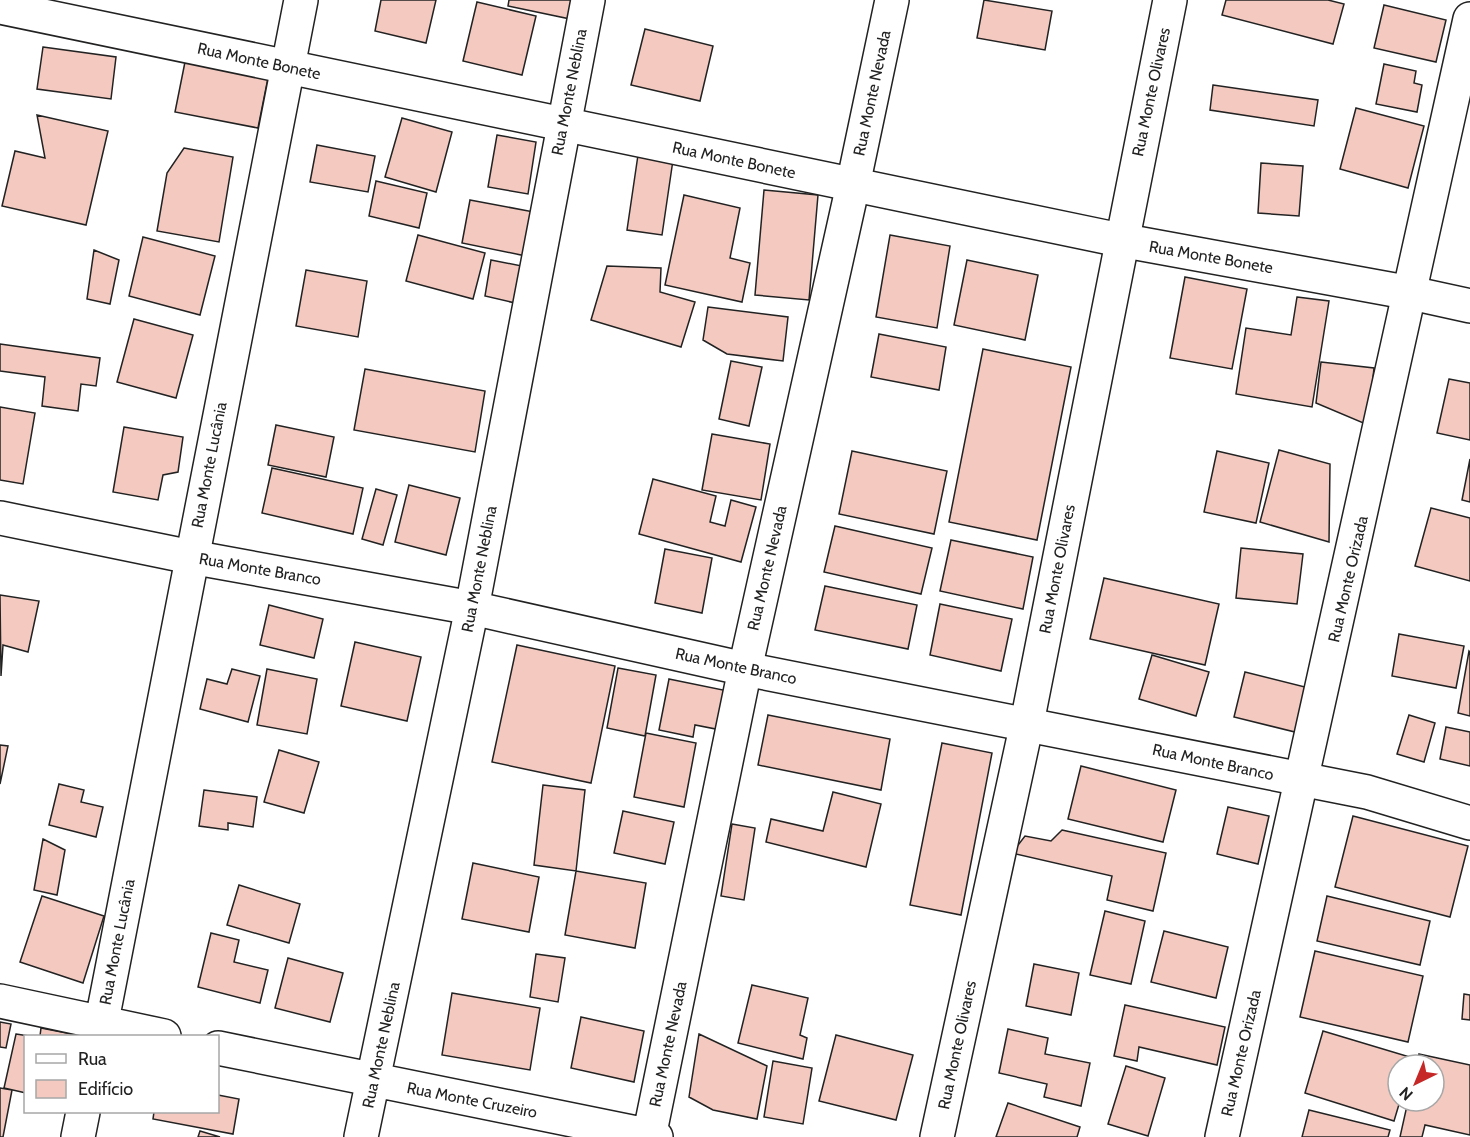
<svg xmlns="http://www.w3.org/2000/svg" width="1470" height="1137" font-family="Cabin,sans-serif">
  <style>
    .building { fill: #f3c9c0; stroke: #222; stroke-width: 1.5 }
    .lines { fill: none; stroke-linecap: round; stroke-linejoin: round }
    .street-casing { stroke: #222; stroke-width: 36 }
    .secondary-casing { stroke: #222; stroke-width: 36 }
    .street { stroke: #fff; stroke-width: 33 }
    .secondary { stroke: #fff; stroke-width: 33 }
    .labels { text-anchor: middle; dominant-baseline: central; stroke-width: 4.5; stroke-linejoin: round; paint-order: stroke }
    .street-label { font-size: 16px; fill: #222; stroke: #fff }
  </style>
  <rect width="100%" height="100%" fill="#fff"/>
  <path class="building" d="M 381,0 L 436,0 L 426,43 L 375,31 Z
    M 509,0 L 579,0 L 575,20 L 508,6 Z
    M 984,0 L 1052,11 L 1045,50 L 977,38 Z
    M 1226,0 L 1328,0 L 1344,4 L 1333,44 L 1222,15 Z
    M 477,2 L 536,16 L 522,75 L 463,61 Z
    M 1384,5 L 1446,20 L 1436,62 L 1374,48 Z
    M 645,29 L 713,46 L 700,101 L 631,85 Z
    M 43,47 L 116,57 L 111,99 L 37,89 Z
    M 185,62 L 268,78 L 258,128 L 175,112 Z
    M 1384,64 L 1416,71 L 1414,83 L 1422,85 L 1417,112 L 1376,104 Z
    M 1213,85 L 1318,100 L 1314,126 L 1210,110 Z
    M 1356,108 L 1424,126 L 1408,188 L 1340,169 Z
    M 37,115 L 108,131 L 86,225 L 2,206 L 15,151 L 45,158 Z
    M 402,118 L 452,132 L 436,192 L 385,177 Z
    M 497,135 L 536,142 L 528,194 L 488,187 Z
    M 317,145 L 375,156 L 368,192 L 310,182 Z
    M 184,148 L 233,157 L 219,242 L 157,231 L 167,173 Z
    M 638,155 L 673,160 L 662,235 L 627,230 Z
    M 1261,163 L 1303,166 L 1299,216 L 1258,213 Z
    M 376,181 L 427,193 L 419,228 L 369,216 Z
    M 764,190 L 818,195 L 809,300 L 755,295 Z
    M 684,195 L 740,208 L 730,258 L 750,263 L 742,302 L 665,285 Z
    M 470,200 L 534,212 L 526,256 L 462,243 Z
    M 418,235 L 485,253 L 473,299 L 406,281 Z
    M 890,235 L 950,246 L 937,328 L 876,317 Z
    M 143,237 L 215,256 L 200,315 L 129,296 Z
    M 94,250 L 119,260 L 110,304 L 87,299 Z
    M 491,260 L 522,266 L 515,303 L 485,296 Z
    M 967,260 L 1038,275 L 1025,340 L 954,325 Z
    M 607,266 L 661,268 L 660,292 L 695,302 L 681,347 L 591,320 Z
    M 306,270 L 367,281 L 358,337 L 296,326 Z
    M 1185,277 L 1247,289 L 1232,369 L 1170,358 Z
    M 1297,297 L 1329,301 L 1312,407 L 1236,394 L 1246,328 L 1291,335 Z
    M 708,307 L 788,317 L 783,361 L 727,354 L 703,340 Z
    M 134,319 L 193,335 L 176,398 L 117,382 Z
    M 879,334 L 946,347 L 939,390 L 871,377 Z
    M 0,344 L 100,358 L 96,386 L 81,384 L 78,411 L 42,406 L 45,377 L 0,371 Z
    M 983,349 L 1071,367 L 1037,540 L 949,522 Z
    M 731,361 L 762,367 L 749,426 L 719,419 Z
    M 1321,362 L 1374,368 L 1368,425 L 1316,403 Z
    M 365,369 L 485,391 L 475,452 L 354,430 Z
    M 1449,379 L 1470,383 L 1470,440 L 1437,433 Z
    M 0,407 L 35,413 L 23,484 L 0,480 Z
    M 276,425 L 334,437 L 326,477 L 268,465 Z
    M 124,427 L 183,437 L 178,472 L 163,475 L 158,500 L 113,492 Z
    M 712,434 L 770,444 L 761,500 L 702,490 Z
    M 1279,450 L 1330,464 L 1329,542 L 1260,522 Z
    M 852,451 L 947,471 L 934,534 L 839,514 Z
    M 1217,451 L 1269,463 L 1256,523 L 1204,512 Z
    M 1470,459 L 1470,502 L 1462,500 Z
    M 272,468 L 363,488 L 353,534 L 262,513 Z
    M 653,479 L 716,496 L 710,522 L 725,526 L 731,500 L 756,507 L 741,562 L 639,534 Z
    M 409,485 L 460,498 L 446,555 L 395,542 Z
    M 376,489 L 397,495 L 383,545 L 362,539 Z
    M 1431,508 L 1470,518 L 1470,581 L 1415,566 Z
    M 835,526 L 932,548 L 921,594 L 824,572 Z
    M 951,540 L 1033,557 L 1023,609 L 940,591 Z
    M 1241,548 L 1303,554 L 1297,604 L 1236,598 Z
    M 665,549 L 712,558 L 702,613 L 655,603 Z
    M 1104,578 L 1219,604 L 1205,665 L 1090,639 Z
    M 825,586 L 917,605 L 908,649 L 815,630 Z
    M 0,595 L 39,601 L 28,652 L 3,645 L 1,676 Z
    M 940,604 L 1012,619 L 1001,671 L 930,655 Z
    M 269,605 L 323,619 L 314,658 L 260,645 Z
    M 1399,634 L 1464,646 L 1456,688 L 1392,676 Z
    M 355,642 L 421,657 L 407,721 L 341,706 Z
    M 517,645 L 615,666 L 591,783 L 492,762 Z
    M 1469,651 L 1470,652 L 1470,716 L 1458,713 Z
    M 1152,655 L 1209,672 L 1196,716 L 1139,699 Z
    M 618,668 L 656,675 L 645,736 L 607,728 Z
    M 232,669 L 260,676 L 248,722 L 200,709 L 207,679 L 227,684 Z
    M 267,669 L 317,679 L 307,734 L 257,725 Z
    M 1245,672 L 1309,688 L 1299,733 L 1234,717 Z
    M 669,679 L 728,691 L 721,730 L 695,725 L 693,737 L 659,730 Z
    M 768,715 L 890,739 L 881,790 L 758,765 Z
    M 1409,715 L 1435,723 L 1424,762 L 1397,754 Z
    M 1446,727 L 1470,732 L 1470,766 L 1440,759 Z
    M 646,733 L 696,743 L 684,807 L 634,797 Z
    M 942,743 L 992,753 L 961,915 L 910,905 Z
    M 0,745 L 8,746 L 0,784 Z
    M 279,750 L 319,762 L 304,813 L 264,802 Z
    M 1081,766 L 1176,790 L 1163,842 L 1068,819 Z
    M 59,784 L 84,790 L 81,802 L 103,807 L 96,837 L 49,825 Z
    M 543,785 L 585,790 L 576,871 L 534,865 Z
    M 204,790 L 257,797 L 253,827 L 228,823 L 228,830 L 199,826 Z
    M 833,792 L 881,804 L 866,867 L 766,842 L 771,819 L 823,831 Z
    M 1228,807 L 1269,816 L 1258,864 L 1217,854 Z
    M 623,811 L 674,822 L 665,864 L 614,853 Z
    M 1353,816 L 1468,846 L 1450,917 L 1335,887 Z
    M 732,824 L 755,828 L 744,900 L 721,896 Z
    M 1062,830 L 1166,853 L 1153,911 L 1107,900 L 1112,876 L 1012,853 L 1025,836 L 1051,841 Z
    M 43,839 L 65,850 L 57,895 L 34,890 Z
    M 473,863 L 539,877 L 529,932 L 462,919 Z
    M 576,871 L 646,883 L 635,948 L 565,935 Z
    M 239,885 L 300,904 L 289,943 L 227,925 Z
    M 42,896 L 104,916 L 83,983 L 20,962 Z
    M 1327,896 L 1430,921 L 1420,965 L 1317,941 Z
    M 1105,911 L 1145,921 L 1131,984 L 1090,975 Z
    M 1164,931 L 1228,947 L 1216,998 L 1151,982 Z
    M 211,933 L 239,940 L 234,962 L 268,970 L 260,1003 L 198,987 Z
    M 1315,951 L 1423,976 L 1408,1042 L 1300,1017 Z
    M 536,954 L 565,958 L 558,1002 L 530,997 Z
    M 288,958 L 343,973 L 330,1022 L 275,1008 Z
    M 1034,964 L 1079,973 L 1071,1015 L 1026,1006 Z
    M 752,985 L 808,998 L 800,1035 L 807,1038 L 803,1059 L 738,1043 Z
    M 452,993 L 540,1008 L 530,1070 L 442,1055 Z
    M 1464,994 L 1470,995 L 1470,1020 L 1462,1019 Z
    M 1125,1005 L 1225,1027 L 1217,1065 L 1139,1047 L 1137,1061 L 1114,1056 Z
    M 581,1017 L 644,1031 L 634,1082 L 571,1068 Z
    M 0,1022 L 11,1024 L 6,1048 L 0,1047 Z
    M 41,1028 L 77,1035 L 77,1036 L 40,1036 Z
    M 1008,1029 L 1048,1038 L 1045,1054 L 1090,1063 L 1081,1106 L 1044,1097 L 1047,1084 L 999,1073 Z
    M 1323,1031 L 1413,1058 L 1411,1065 L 1398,1065 L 1398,1101 L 1400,1101 L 1394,1121 L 1305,1093 Z
    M 16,1034 L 29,1036 L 26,1036 L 26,1093 L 4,1088 Z
    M 699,1034 L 767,1066 L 757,1119 L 713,1110 L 689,1097 Z
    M 836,1035 L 913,1055 L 896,1120 L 819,1101 Z
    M 1419,1054 L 1470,1065 L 1470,1135 L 1425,1125 L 1422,1137 L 1400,1137 L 1408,1101 L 1434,1101 L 1434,1065 L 1416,1065 Z
    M 773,1061 L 812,1068 L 803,1124 L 764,1117 Z
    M 1126,1066 L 1165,1078 L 1148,1136 L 1108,1124 Z
    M 0,1088 L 12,1090 L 3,1137 L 0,1137 Z
    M 218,1095 L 239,1099 L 233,1134 L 153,1119 L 154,1112 L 218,1112 Z
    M 1008,1103 L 1080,1127 L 1077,1137 L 996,1137 Z
    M 1309,1110 L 1390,1130 L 1388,1137 L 1302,1137 Z
    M 200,1131 L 220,1137 L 198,1137 Z"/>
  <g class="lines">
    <g class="street-casing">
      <path id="street" d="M 0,1001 L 164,1036
        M 99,1036 L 301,0
        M 218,1048 L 656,1137
        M 78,1137 L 83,1112
        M 361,1137 L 472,608 L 588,0
        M 649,1137 L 745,669 L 853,185 L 892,0
        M 937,1137 L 1027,723 L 1170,0
        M 1222,1137 L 1470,19"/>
    </g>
    <g class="secondary-casing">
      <path id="secondary" d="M 0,7 L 1120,240 L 1411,293 L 1470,306
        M 0,518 L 191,557 L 472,608 L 745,669 L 1367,792 L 1470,823"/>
    </g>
    <use href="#street" class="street"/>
    <use href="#secondary" class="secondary"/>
  </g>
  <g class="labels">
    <g class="street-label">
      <text transform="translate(259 61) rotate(12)">Rua Monte Bonete</text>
      <text transform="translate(569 92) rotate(-79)">Rua Monte Neblina</text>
      <text transform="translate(1151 92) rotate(-78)">Rua Monte Olivares</text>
      <text transform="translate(872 93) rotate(-78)">Rua Monte Nevada</text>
      <text transform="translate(734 160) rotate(12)">Rua Monte Bonete</text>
      <text transform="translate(1211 257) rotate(10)">Rua Monte Bonete</text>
      <text transform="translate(209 465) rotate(-79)">Rua Monte Lucânia</text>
      <text transform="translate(767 568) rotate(-77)">Rua Monte Nevada</text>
      <text transform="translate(260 569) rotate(10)">Rua Monte Branco</text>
      <text transform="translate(479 569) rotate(-79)">Rua Monte Neblina</text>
      <text transform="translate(1057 569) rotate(-79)">Rua Monte Olivares</text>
      <text transform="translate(1348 579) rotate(-77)">Rua Monte Orizada</text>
      <text transform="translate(736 666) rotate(12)">Rua Monte Branco</text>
      <text transform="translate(1213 762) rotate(12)">Rua Monte Branco</text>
      <text transform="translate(117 942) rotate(-79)">Rua Monte Lucânia</text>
      <text transform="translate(668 1044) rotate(-78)">Rua Monte Nevada</text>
      <text transform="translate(381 1045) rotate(-78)">Rua Monte Neblina</text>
      <text transform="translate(957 1045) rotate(-78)">Rua Monte Olivares</text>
      <text transform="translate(1241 1053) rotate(-77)">Rua Monte Orizada</text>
      <text transform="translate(472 1100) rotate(11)">Rua Monte Cruzeiro</text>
    </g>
  </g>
  <rect x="24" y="1035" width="195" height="78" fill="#ffffff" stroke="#a7a7a7" stroke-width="1.5"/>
  <rect x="36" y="1054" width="30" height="9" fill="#ffffff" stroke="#a7a7a7" stroke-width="1.5"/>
  <text x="78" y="1065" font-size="18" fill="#222222">Rua</text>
  <rect x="36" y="1080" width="30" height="18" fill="#f3c9c0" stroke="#a7a7a7" stroke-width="1.5"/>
  <text x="78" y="1095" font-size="18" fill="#222222">Edifício</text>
  <g transform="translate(1416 1083) rotate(223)"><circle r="28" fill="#ffffff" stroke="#a7a7a7" stroke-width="1.5"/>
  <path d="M0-4.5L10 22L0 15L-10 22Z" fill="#c62828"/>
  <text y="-9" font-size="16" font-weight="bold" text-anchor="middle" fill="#222222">N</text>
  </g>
</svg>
